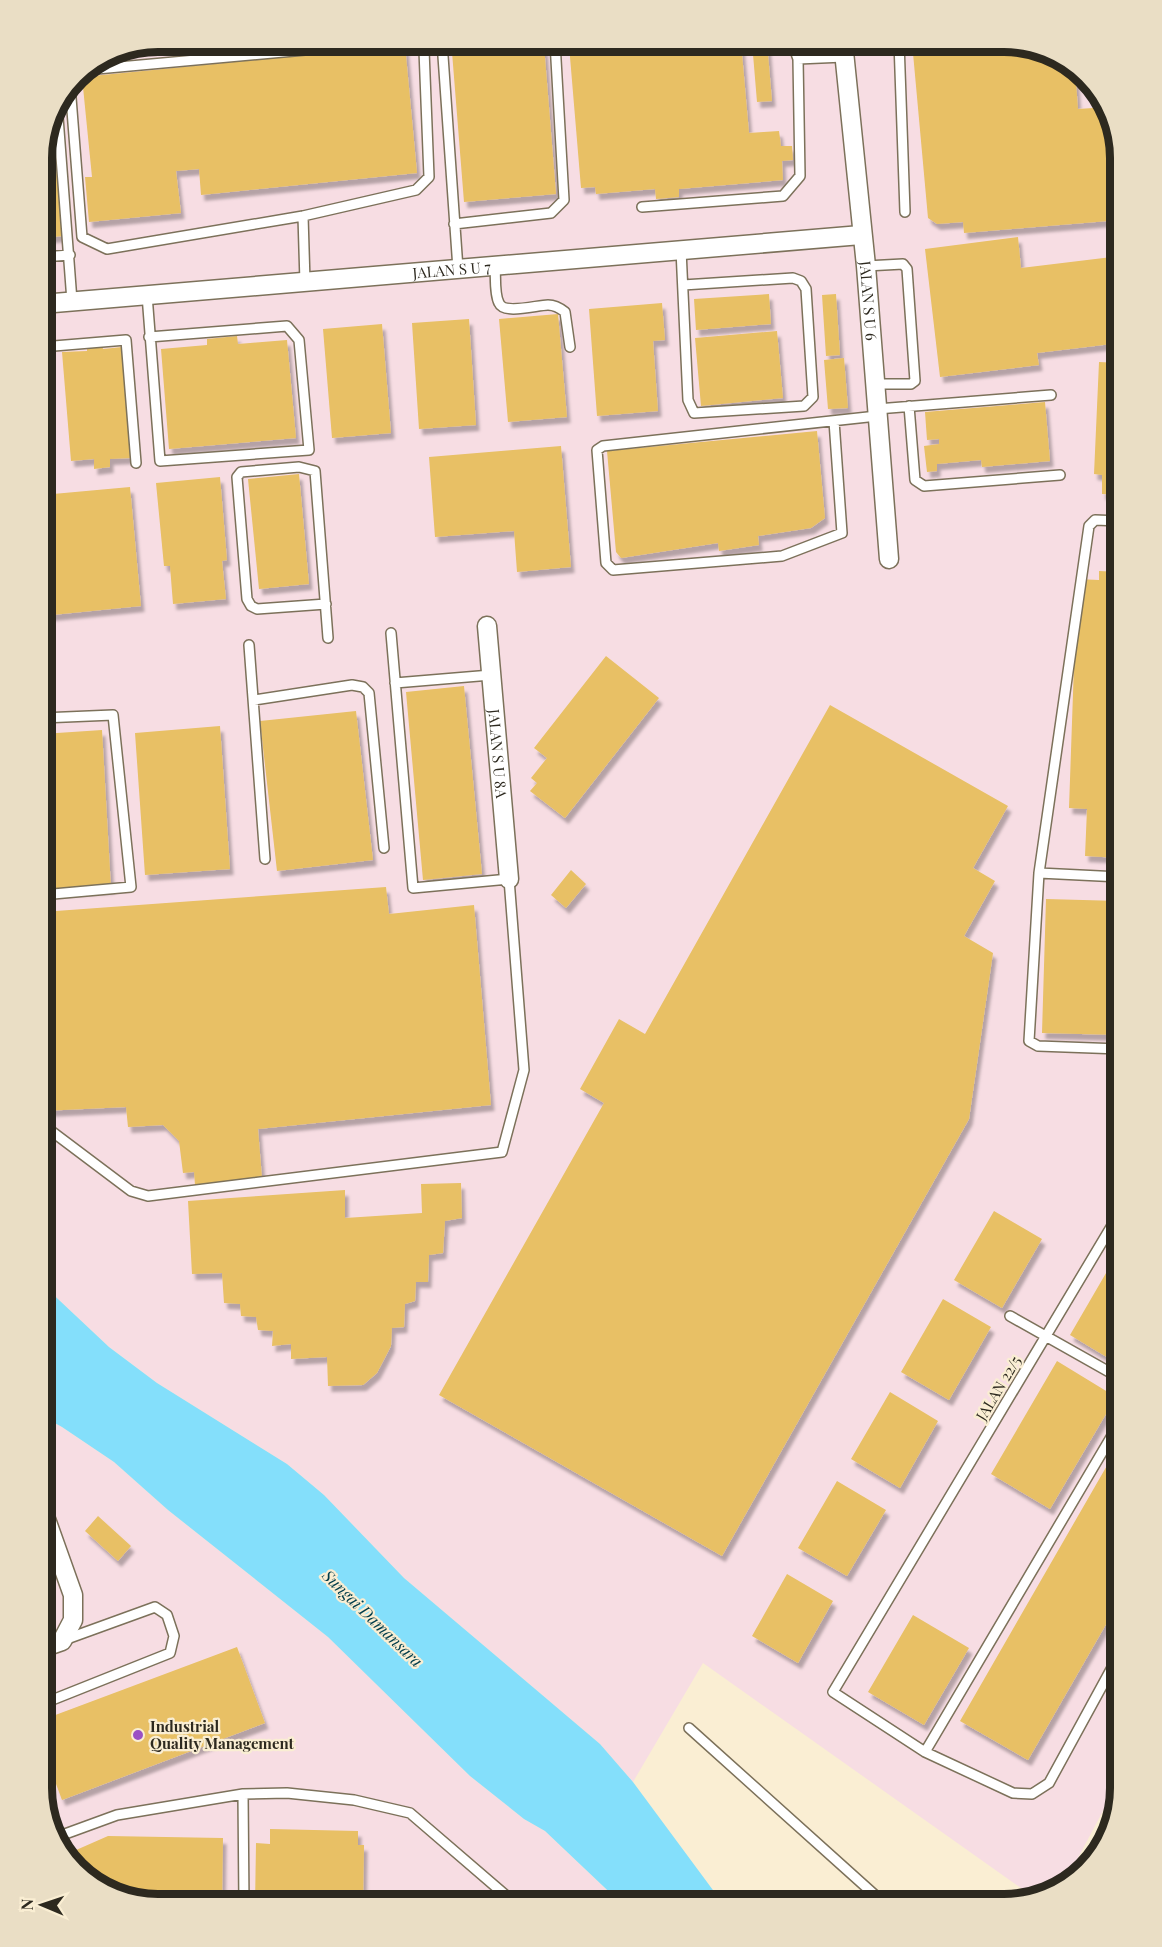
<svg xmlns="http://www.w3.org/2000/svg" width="1162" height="1947" font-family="'Playfair Display',serif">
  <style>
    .industrial { fill: #f7dde3 }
    .water { fill: #84dffb }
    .building { fill: #e8c065; filter: url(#shadow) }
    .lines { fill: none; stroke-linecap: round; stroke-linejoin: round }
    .lane-casing { stroke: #7c715a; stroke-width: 12 }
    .street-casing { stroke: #7c715a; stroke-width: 21 }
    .lane { stroke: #fff; stroke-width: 9 }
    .street { stroke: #fff; stroke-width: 18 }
    .poi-dot { fill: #9a51c4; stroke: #faeed3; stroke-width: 2 }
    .labels { text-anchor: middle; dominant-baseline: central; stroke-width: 4.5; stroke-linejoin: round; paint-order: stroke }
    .street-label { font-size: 15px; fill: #2d291f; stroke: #faeed3 }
    .poi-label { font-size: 15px; font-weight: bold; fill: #2d291f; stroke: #faeed3; text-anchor: start }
    .water-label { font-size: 16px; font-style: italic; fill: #003c4a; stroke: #faeed3 }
    .rim { fill: none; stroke: #2d291f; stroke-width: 8 }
  </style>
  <defs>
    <filter id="shadow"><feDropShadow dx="3.5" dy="6" stdDeviation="1.5" flood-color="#0004"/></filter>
  </defs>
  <rect width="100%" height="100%" fill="#faeed3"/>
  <path class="industrial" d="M 158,42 L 1012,42 L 1069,62 L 1108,107 L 1120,158 L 1120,1779 L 1063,1886 L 1055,1893 L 1035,1898 L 703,1663 L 633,1782 L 600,1744 L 404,1578 L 324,1495 L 287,1464 L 157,1383 L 109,1347 L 42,1284 L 42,151 L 51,113 L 76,76 L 114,51 Z
    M 42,1416 L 62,1427 L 114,1462 L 168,1510 L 328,1637 L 470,1776 L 524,1819 L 545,1831 L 623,1905 L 151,1905 L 94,1886 L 54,1840 L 42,1789 Z"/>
  <path class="water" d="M 42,1284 L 109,1347 L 157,1383 L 287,1464 L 324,1495 L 404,1578 L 600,1744 L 633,1782 L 724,1905 L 623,1905 L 545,1831 L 524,1819 L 470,1776 L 328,1637 L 168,1510 L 114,1462 L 62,1427 L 42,1416 Z"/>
  <path class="building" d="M 584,42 L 741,42 L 749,133 L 779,131 L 781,146 L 792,146 L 793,160 L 782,161 L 783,180 L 679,189 L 679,197 L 656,199 L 655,189 L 596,194 L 595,187 L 581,188 L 569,45 Z
    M 752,42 L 767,42 L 772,101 L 757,102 Z
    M 912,42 L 1012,42 L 1069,62 L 1075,69 L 1078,109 L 1108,107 L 1120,158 L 1120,220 L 964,233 L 963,222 L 937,224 L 928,218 Z
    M 405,45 L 417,173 L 201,195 L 199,169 L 176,171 L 181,213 L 89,222 L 85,177 L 92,177 L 82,77 Z
    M 544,45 L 556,194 L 464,202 L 452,52 Z
    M 51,115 L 63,236 L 42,238 L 42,151 Z
    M 1018,237 L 1021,268 L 1120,256 L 1120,343 L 1037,353 L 1039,365 L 940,377 L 925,249 Z
    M 769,294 L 771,324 L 696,330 L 694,299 Z
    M 836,294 L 840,355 L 826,356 L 822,295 Z
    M 662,303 L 665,340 L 653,341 L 658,411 L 597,416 L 589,309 Z
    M 558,314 L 567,417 L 508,422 L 499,319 Z
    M 469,319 L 476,425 L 419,429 L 412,323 Z
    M 382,324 L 391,433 L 332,438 L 323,329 Z
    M 777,331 L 783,398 L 701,406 L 695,338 Z
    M 237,336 L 238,344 L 287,340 L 296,438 L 169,449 L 161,349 L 207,345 L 207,339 Z
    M 102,344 L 103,349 L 122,347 L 131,458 L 110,459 L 110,467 L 94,469 L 94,459 L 71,461 L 62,352 L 87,351 L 87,346 Z
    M 844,358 L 848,408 L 828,409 L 824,360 Z
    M 1099,362 L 1120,363 L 1120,495 L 1102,494 L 1102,475 L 1094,474 Z
    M 1045,402 L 1050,461 L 982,467 L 981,460 L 937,464 L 937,471 L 927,472 L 924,446 L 939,444 L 939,439 L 927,440 L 925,412 Z
    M 817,431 L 825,518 L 811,528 L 758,536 L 759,545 L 719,551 L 718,543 L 621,558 L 616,552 L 607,451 Z
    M 561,446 L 571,567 L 517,572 L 514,531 L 435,537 L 429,457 Z
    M 299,474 L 309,584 L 259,589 L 248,479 Z
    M 220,477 L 227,560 L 222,561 L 226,599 L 173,604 L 170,566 L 164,566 L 156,483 Z
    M 130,487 L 141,606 L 42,616 L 42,495 Z
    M 1099,571 L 1120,572 L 1120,858 L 1085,856 L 1087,809 L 1069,808 L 1077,579 L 1099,580 Z
    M 606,656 L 659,698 L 565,818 L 530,791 L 537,783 L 531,778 L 547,758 L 534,748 Z
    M 464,686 L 482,874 L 423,880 L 406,692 Z
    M 830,705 L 1008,806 L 973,868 L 995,881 L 964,936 L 993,953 L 969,1119 L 722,1556 L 439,1395 L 604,1103 L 580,1089 L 619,1019 L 645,1034 Z
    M 356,711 L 373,860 L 277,871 L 260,721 Z
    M 220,726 L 230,869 L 145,875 L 135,733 Z
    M 102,730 L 111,888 L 42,892 L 42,734 Z
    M 571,870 L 586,884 L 566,908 L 551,895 Z
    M 386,887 L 389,914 L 474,905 L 491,1105 L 258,1129 L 262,1178 L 195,1185 L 194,1172 L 183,1173 L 179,1141 L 163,1125 L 128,1127 L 126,1107 L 42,1111 L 42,912 Z
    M 1046,899 L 1120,901 L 1120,1035 L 1042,1033 Z
    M 461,1183 L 462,1218 L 445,1221 L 443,1253 L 429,1255 L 428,1282 L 416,1282 L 415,1301 L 405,1304 L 404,1327 L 392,1328 L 391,1346 L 377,1373 L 363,1385 L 328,1386 L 327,1357 L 291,1359 L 291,1344 L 272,1346 L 273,1331 L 258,1330 L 256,1317 L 241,1316 L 240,1304 L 224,1303 L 222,1273 L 192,1274 L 188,1201 L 345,1190 L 345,1218 L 422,1213 L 421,1184 Z
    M 994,1211 L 1042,1239 L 1002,1308 L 954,1280 Z
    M 1120,1249 L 1120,1365 L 1070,1335 Z
    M 943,1299 L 991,1327 L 949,1400 L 901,1372 Z
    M 1057,1361 L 1116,1397 L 1050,1509 L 991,1474 Z
    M 890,1392 L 938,1421 L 900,1488 L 851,1459 Z
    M 1120,1443 L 1120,1595 L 1116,1607 L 1028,1760 L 960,1721 Z
    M 837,1481 L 886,1510 L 847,1576 L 798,1548 Z
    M 98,1516 L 131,1546 L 118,1561 L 85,1531 Z
    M 787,1574 L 833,1601 L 798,1663 L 752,1636 Z
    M 913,1615 L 969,1648 L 924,1725 L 868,1692 Z
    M 237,1647 L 265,1723 L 62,1800 L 42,1746 L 42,1720 Z
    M 270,1829 L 358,1831 L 358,1845 L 364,1845 L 363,1905 L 255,1905 L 256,1843 L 270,1844 Z
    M 108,1836 L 223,1838 L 222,1905 L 151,1905 L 94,1886 L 67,1854 Z"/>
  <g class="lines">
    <g class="lane-casing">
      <path id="lane" d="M 442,42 L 458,269
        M 792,42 L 798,59
        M 899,42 L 905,212
        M 86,70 L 392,42
        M 70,85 L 82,237 L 107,249 L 303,216 L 416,190 L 429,177 L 424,50 L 416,42
        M 57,104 L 72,301
        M 642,207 L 783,196 L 800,176 L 798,59 L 844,57
        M 303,216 L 305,282
        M 454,224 L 551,213 L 564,200 L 555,42
        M 681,250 L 688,400 L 694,413 L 804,406 L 813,397 L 806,289 L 801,281 L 793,278 L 683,285
        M 42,257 L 70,255
        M 495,266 C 496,276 494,294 499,303 C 504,315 537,305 548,305 C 555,305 560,308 565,312 L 570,347
        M 866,266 L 903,264 L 907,269 L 915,381 L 911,384 L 875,384
        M 147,295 L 160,461 L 309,450 L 299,340 L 287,326 L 149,337
        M 42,347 L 126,340 L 136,463
        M 909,406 L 915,480 L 924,486 L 1060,475
        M 877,409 L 1051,395
        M 834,421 L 842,533 L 782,556 L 613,570 L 606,563 L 597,450 L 603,446 L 877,416
        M 42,471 L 48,462 L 42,403
        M 326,604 L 257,609 L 251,606 L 247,599 L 237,477 L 241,472 L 299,467 L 315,471 L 328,638
        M 249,645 L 265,859
        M 395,683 L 491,675
        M 254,700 L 352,685 L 363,687 L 369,693 L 384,848
        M 1039,873 L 1120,877
        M 42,895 L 131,887 L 113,715 L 42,718
        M 1120,1049 L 1038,1046 L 1029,1041 L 1039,873 L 1089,526 L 1095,520 L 1120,521
        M 42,1124 L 131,1191 L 148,1196 L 502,1152 L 524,1070 L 509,879 L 413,888 L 391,633
        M 1010,1316 L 1120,1378
        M 1120,1653 L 1049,1783 L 1032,1794 L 1013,1793 L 925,1752 L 833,1692 L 1120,1212
        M 42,1704 L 170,1653 L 174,1636 L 167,1615 L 155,1607 L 64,1640
        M 689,1728 L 886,1905
        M 925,1752 L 1120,1422
        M 243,1794 L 244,1905
        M 54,1838 L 117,1815 L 243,1794 L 287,1793 L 354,1800 L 410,1813 L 517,1905"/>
    </g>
    <g class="street-casing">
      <g id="street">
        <path id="s1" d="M 843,42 L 866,266 L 889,559"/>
        <path id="s2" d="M 42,304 L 861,235"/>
        <path id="s3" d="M 487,626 L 509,879"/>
        <path d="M 42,1648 L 62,1641 L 73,1620 L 73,1595 L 42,1508"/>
      </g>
    </g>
    <use href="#lane" class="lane"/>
    <use href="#street" class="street"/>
  </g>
  <circle class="poi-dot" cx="138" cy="1735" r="6"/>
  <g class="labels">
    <g class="street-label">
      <text stroke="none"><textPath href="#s2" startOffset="411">JALAN S U 7</textPath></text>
      <text stroke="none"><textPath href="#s1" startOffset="260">JALAN S U 6</textPath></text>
      <text stroke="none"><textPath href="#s3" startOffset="128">JALAN S U 8A</textPath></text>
      <text transform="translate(998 1388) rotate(-59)">JALAN 22/5</text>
    </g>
    <g class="poi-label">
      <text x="150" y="1726">Industrial<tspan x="150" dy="17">Quality Management</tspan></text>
    </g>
    <g class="water-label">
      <text transform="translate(373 1618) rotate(44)">Sungai Damansara</text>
    </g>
  </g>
  <path d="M0 0H1162V1947H0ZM158 52H1004A106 106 0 0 1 1110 158V1788A106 106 0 0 1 1004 1894H158A106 106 0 0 1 52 1788V158A106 106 0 0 1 158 52Z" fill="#eadec5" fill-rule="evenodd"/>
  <path class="rim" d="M158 52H1004A106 106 0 0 1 1110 158V1788A106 106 0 0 1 1004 1894H158A106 106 0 0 1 52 1788V158A106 106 0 0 1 158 52Z"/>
  <g transform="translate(42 1905) rotate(272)" stroke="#faeed3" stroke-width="4.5" paint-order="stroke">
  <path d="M0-4.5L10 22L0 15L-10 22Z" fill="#2d291f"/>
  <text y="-9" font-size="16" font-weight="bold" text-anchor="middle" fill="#2d291f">N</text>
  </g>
</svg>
